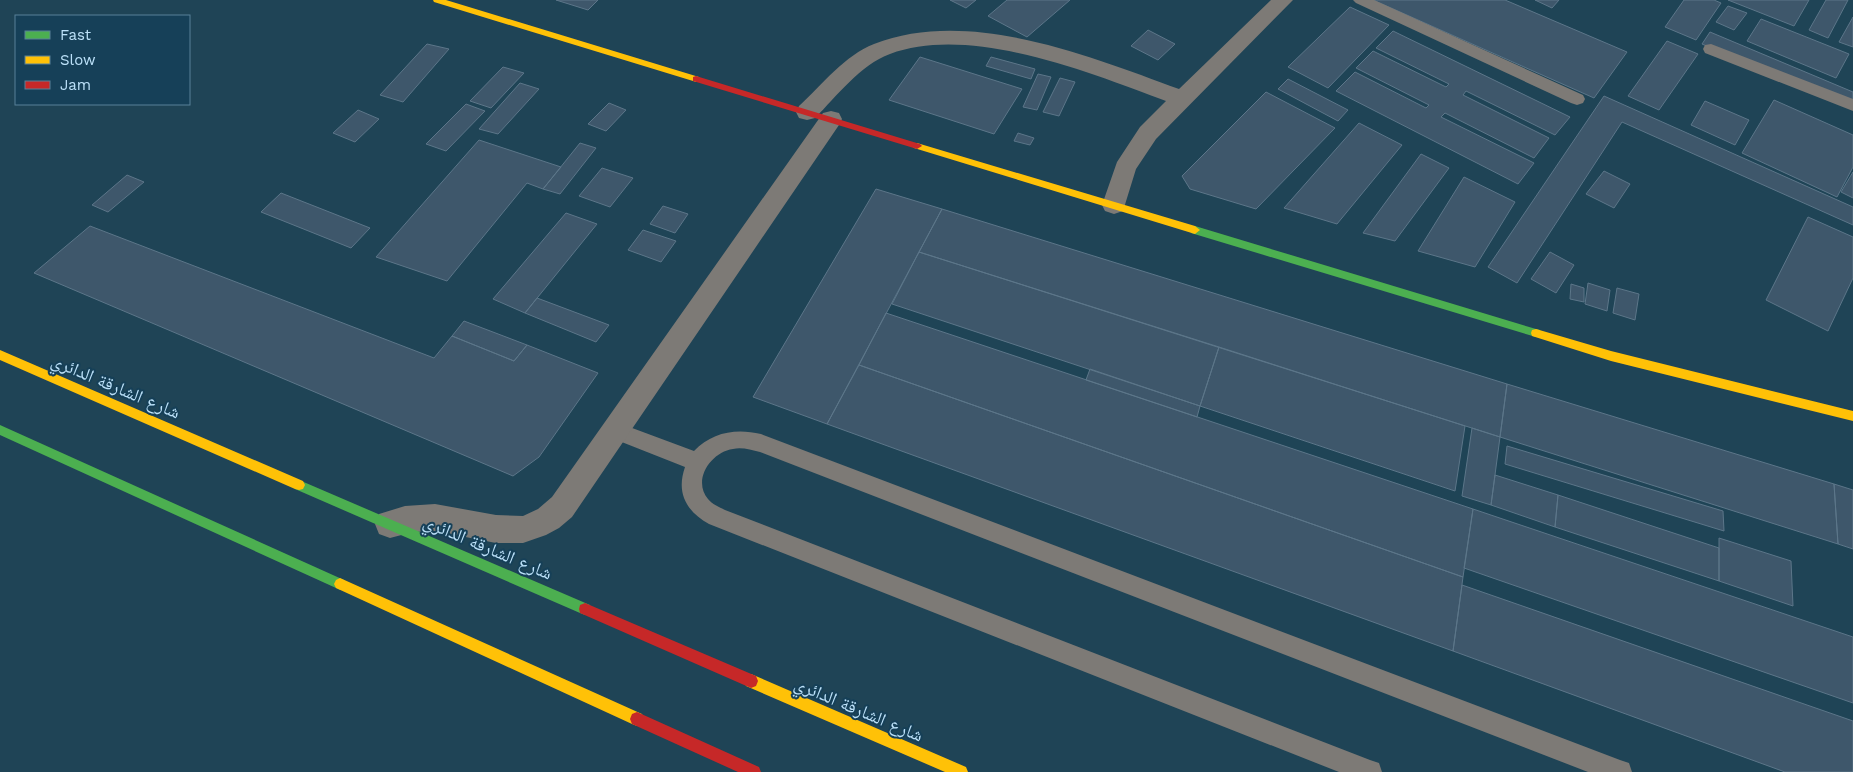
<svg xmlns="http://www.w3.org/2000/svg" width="1853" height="772" font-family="'Work Sans','Noto Naskh Arabic',sans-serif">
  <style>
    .building { fill: #3e576b; stroke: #5c7689 }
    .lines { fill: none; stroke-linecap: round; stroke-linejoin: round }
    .lane { fill: #7d7a76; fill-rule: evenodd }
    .street { fill: #7d7a76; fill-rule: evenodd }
    .fast { fill: #4caf50; fill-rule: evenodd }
    .slow { fill: #ffc107; fill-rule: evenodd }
    .jam { fill: #c62828; fill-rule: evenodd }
    .labels { text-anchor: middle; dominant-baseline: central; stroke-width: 4; stroke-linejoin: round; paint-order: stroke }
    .street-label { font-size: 18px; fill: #bce1f9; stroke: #164058 }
  </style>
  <rect width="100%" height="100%" fill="#1f4456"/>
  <path class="building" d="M 556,0 L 598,0 L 588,10 Z
    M 950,0 L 976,0 L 966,8 Z
    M 1007,0 L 1070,0 L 1027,37 L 988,16 Z
    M 1373,0 L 1505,0 L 1627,52 L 1594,98 Z
    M 1535,0 L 1559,0 L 1552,8 Z
    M 1684,0 L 1714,0 L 1721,3 L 1696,40 L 1665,27 Z
    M 1728,0 L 1809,0 L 1794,26 Z
    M 1826,0 L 1848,0 L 1828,38 L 1809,30 Z
    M 1728,6 L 1747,13 L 1734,30 L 1716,22 Z
    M 1350,7 L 1389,25 L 1328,88 L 1288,67 Z
    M 1853,17 L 1853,47 L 1839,42 Z
    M 1761,19 L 1849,54 L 1836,78 L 1747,41 Z
    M 1148,30 L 1175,44 L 1158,60 L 1131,46 Z
    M 1393,31 L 1570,117 L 1555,135 L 1466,91 L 1463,95 L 1549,138 L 1534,158 L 1445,113 L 1441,117 L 1534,163 L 1518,184 L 1336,91 L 1355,72 L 1426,108 L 1429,105 L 1356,68 L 1373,51 L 1446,87 L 1449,84 L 1376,48 Z
    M 1710,32 L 1853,92 L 1853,109 L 1702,44 Z
    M 1667,41 L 1698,54 L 1659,110 L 1628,96 Z
    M 427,44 L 449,49 L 403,102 L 380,95 Z
    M 920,57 L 1022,89 L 994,134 L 889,100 Z
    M 991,57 L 1035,69 L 1031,79 L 986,66 Z
    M 503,67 L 524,73 L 491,108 L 470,101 Z
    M 1038,74 L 1051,77 L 1037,110 L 1023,107 Z
    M 1060,78 L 1075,82 L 1059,116 L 1043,112 Z
    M 1288,79 L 1348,110 L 1338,121 L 1278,89 Z
    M 520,83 L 539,89 L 498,134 L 479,129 Z
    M 1266,92 L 1335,128 L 1256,209 L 1190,189 L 1182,176 Z
    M 1604,96 L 1853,207 L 1853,225 L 1622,122 L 1517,283 L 1488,267 Z
    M 1774,100 L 1853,135 L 1853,167 L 1837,197 L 1742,153 Z
    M 1705,101 L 1749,120 L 1735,145 L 1691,125 Z
    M 609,103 L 626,110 L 606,131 L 588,124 Z
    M 466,104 L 485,111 L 446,151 L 426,144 Z
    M 358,110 L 379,119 L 355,142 L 333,133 Z
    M 1359,123 L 1402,145 L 1337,224 L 1284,208 Z
    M 1018,133 L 1034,138 L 1030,145 L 1014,141 Z
    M 479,140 L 561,167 L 543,189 L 527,183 L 447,281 L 376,257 Z
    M 580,143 L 596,148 L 560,194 L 543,189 Z
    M 1421,154 L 1449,168 L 1395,241 L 1363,233 Z
    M 602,168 L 633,178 L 610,207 L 579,196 Z
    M 1604,171 L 1630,184 L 1614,208 L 1586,194 Z
    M 1853,172 L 1853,198 L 1841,192 Z
    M 127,175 L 144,182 L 108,212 L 92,205 Z
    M 1464,177 L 1515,202 L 1475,267 L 1418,251 Z
    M 876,189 L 942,209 L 827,424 L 753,397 Z
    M 281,193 L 370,228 L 351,248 L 261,212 Z
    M 663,206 L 688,214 L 675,233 L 650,224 Z
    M 942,209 L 1507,384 L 1500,437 L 919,252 Z
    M 566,213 L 597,224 L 525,313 L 493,299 Z
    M 1808,217 L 1853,237 L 1853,278 L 1828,331 L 1766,300 Z
    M 90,226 L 434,358 L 452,336 L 514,361 L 527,345 L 598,373 L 539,457 L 513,476 L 34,273 Z
    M 643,230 L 676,241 L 661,262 L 628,250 Z
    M 919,252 L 1219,347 L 1200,406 L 892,304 Z
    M 1550,252 L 1574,265 L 1556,293 L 1531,279 Z
    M 1588,283 L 1610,290 L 1607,311 L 1585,304 Z
    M 1571,284 L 1584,288 L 1584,302 L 1570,299 Z
    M 1617,288 L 1639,294 L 1635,320 L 1613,313 Z
    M 537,298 L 609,325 L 596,342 L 525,313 Z
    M 886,313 L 1473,509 L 1463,577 L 859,365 Z
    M 464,321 L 527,345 L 514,361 L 452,336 Z
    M 1219,347 L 1465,426 L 1455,491 L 1200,406 Z
    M 859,365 L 1463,577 L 1453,651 L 827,424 Z
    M 1090,369 L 1200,406 L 1197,417 L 1086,380 Z
    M 1507,384 L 1834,484 L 1838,544 L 1500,437 Z
    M 1472,428 L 1500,437 L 1491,505 L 1462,496 Z
    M 1507,446 L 1723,511 L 1724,531 L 1505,464 Z
    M 1495,475 L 1558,495 L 1555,527 L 1491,505 Z
    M 1834,484 L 1853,490 L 1853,549 L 1838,544 Z
    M 1558,495 L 1719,548 L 1719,581 L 1555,527 Z
    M 1473,509 L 1853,637 L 1853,703 L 1464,568 Z
    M 1719,538 L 1791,561 L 1793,606 L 1719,581 Z
    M 1462,585 L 1853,721 L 1853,772 L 1785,772 L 1453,651 Z"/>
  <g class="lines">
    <path class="lane" d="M 1353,0 L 1374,0 L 1583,95 L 1585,99 L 1583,103 L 1577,105 L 1571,103 L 1356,3 Z
      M 1711,44 L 1853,99 L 1853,111 L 1705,53 L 1703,49 L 1705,45 Z
      M 616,422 L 694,451 C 712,432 736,428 761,434 L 1620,760 L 1629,763 L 1632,772 L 1588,772 L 760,452 C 751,450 742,447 733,449 C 711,452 692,480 708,499 C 712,504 719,507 725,510 L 1370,760 L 1379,763 L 1382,772 L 1339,772 L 709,524 C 686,511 676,493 685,467 L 609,437 L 606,431 L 609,425 Z"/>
    <path class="street" d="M 1271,0 L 1293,0 L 1156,139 L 1136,169 L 1123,211 L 1114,214 L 1105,211 L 1102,205 L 1117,162 L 1140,127 L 1166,101 C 1090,73 971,24 890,54 C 860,65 837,96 815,118 L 807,120 L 799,118 L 796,112 L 799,106 C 822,85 845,55 874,44 C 969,7 1089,56 1179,89 Z
      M 831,111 L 839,113 L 842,119 L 839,125 L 572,517 L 559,528 L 546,535 L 523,543 L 496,543 L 435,531 L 413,532 L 390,538 L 379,534 L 375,524 L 379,514 L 405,506 L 435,504 L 496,515 L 523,516 L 538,509 L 552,497 L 823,113 Z"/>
    <path class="fast" d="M 1195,226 L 1536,329 L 1540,330 L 1541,333 L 1540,336 L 1536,337 L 1191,233 L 1190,230 Z
      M 0,425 L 344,580 L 346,584 L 344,588 L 340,590 L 336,588 L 0,435 Z
      M 299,480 L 590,605 L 591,609 L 590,613 L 585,615 L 580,613 L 295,489 L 293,485 L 295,481 Z"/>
    <path class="slow" d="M 433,0 L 446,0 L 699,77 L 701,79 L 696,82 L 693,81 L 434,2 Z
      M 917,143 L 1195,226 L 1200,230 L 1195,234 L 914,148 L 912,146 Z
      M 1536,329 L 1611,351 L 1853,411 L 1853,421 L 1611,361 L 1532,336 L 1531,333 L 1532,330 Z
      M 0,350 L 303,481 L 305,485 L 303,489 L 299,490 L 295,489 L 0,360 Z
      M 340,578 L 642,714 L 644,719 L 642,724 L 637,726 L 632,724 L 336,588 L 334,584 L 336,580 Z
      M 751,674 L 966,767 L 968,772 L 945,772 L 746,686 L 744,681 L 746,676 Z"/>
    <path class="jam" d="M 696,76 L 920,144 L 922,146 L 917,149 L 693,81 L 693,77 Z
      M 585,603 L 756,676 L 758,681 L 756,686 L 751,688 L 580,613 L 579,609 L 580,605 Z
      M 637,712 L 759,767 L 761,772 L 738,772 L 632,724 L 630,719 L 632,714 Z"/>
  </g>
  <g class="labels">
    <g class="street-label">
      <text transform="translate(116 386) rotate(23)">شارع الشارقة الدائري</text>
      <text transform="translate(488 547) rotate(23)">شارع الشارقة الدائري</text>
      <text transform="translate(859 709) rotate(23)">شارع الشارقة الدائري</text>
    </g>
  </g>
  <rect x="15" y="15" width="175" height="90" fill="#164058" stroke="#588098"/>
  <rect x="25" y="31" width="25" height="8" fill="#4caf50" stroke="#588098"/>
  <text x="60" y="40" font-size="15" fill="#bce1f9">Fast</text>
  <rect x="25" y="56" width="25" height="8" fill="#ffc107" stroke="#588098"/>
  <text x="60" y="65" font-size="15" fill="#bce1f9">Slow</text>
  <rect x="25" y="81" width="25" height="8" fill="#c62828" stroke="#588098"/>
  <text x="60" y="90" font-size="15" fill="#bce1f9">Jam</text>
</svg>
